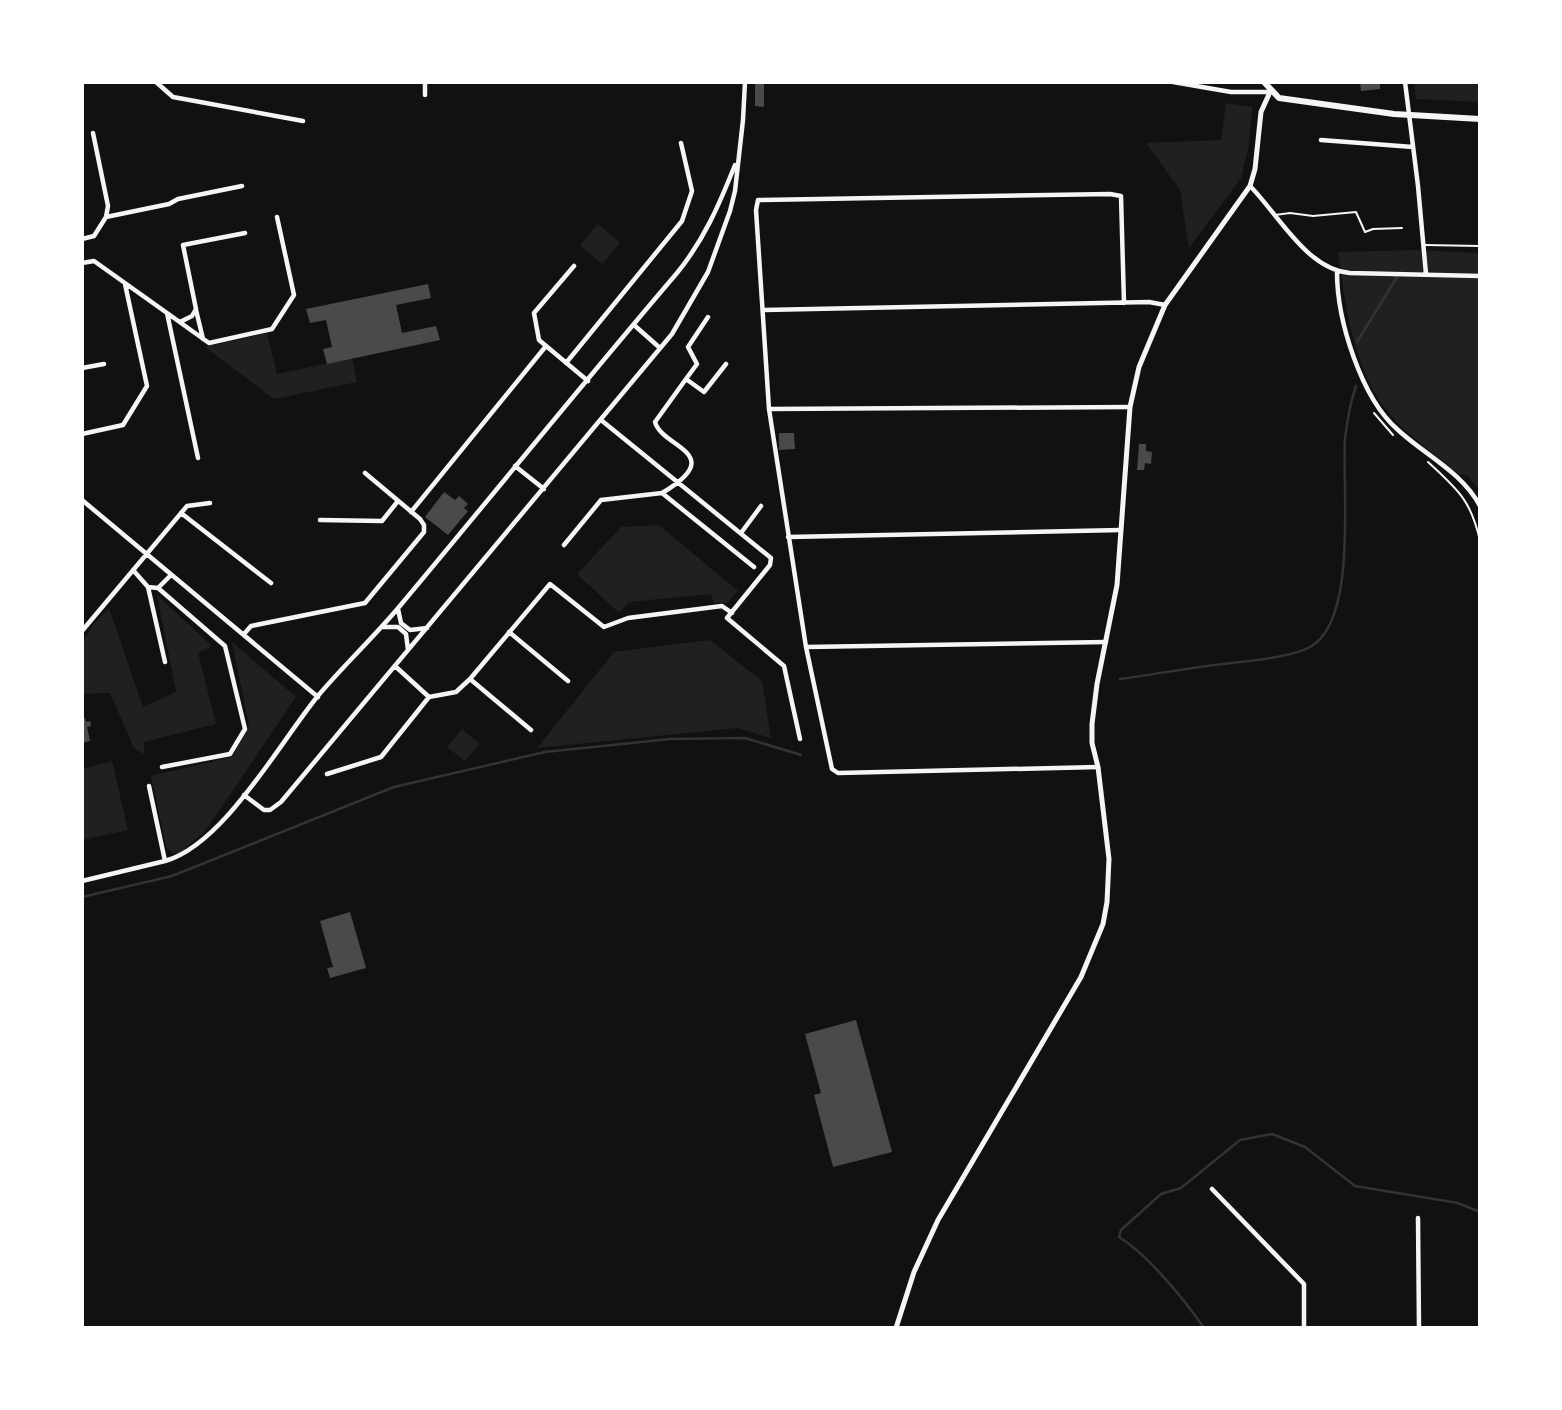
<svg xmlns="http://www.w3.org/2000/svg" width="1562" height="1410" font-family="'Varela Round',sans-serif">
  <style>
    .green { fill: #202020 }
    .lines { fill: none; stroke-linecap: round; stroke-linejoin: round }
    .stream { stroke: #333; stroke-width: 2.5 }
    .building { fill: #4a4a4a }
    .path { stroke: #f5f5f5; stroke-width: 2 }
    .service { stroke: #f5f5f5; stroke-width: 2 }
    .minor { stroke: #f5f5f5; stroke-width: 4.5 }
    .tertiary { stroke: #f5f5f5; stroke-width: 5 }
    .primary { stroke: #f5f5f5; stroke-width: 6 }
  </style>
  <rect width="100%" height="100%" fill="#111"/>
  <path class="green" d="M 1414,82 L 1480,82 L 1480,102 L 1416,99 Z
    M 1226,103 L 1252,107 L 1249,144 L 1241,178 L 1189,248 L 1180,190 L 1146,143 L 1221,140 Z
    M 598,224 L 620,243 L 602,264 L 580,245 Z
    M 1414,250 L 1480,253 L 1480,491 L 1467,475 L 1459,474 C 1439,457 1415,441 1397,422 C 1354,378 1346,310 1338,252 Z
    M 267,333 L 277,374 L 352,358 L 357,382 L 274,399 L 205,347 Z
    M 659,525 L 738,591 L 727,603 L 714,603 L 711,594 L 629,602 L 619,613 L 577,574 L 621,527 Z
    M 157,595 L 212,646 L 198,653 L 216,724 L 144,742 L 144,754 L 134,748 L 110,693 L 82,694 L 82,643 L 93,625 L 109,608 L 143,707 L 176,692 Z
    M 710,640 L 762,681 L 771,738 L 737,728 L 537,748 L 614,652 Z
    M 232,642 L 296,697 L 206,830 L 180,853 L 173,854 L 166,846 L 151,776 L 232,757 L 249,726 Z
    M 462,729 L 480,744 L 465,761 L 447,747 Z
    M 112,761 L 128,830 L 82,840 L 82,769 Z"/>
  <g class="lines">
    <path class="stream" d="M 1357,342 L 1397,277
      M 1120,679 C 1157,674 1194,667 1231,663 C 1252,661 1292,657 1310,647 C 1358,621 1342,488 1345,439 C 1347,420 1350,404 1356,386
      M 82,897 L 172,876 L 394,787 L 545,752 L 670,739 L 745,738 L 801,755
      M 1204,1328 C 1184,1299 1148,1255 1119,1237 L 1121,1230 L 1161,1194 L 1181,1188 L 1240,1140 L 1272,1134 L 1305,1147 L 1355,1186 L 1458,1203 L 1480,1212"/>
  </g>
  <path class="building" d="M 755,82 L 764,82 L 764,107 L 755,106 Z
    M 1360,82 L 1380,82 L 1380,89 L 1361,91 Z
    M 428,284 L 431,298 L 396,305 L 402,333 L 436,326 L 440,340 L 327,364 L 323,349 L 332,347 L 326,320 L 310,323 L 306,309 Z
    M 779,433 L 794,433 L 795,449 L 779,450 Z
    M 1139,444 L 1146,444 L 1146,451 L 1152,452 L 1151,464 L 1145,463 L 1144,470 L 1137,470 Z
    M 444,492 L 455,500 L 459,496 L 468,504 L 464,508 L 468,511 L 448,535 L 425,517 Z
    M 85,718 L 86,722 L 90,721 L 91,726 L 87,727 L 90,741 L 82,743 L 82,719 Z
    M 350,912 L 366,968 L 330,978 L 327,968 L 333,967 L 320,921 Z
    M 856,1020 L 892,1152 L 833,1167 L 814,1095 L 821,1093 L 805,1034 Z"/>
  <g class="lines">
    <path class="path" d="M 1374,413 L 1393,435
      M 1428,462 C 1458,490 1471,500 1480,541"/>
    <path class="service" d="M 1275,215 L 1290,213 L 1313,216 L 1356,212 L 1365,232 L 1373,229 L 1402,228
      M 1425,245 L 1480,246"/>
    <path class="minor" d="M 156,82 L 173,97 L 303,121
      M 425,82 L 425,95
      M 1173,82 L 1231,92 L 1270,92
      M 1405,82 L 1418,186 L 1426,274
      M 93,133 L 108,206 L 106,217
      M 1321,140 L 1413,147
      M 1250,186 C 1278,214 1307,270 1350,273 L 1480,276
      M 82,239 L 94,236 L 106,217 L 169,204 L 178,199 L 242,186
      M 82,263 L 94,261 L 167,313 L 198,458
      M 574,266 L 534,313 L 539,340 L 588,381
      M 1337,272 C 1337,320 1361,398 1398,430 C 1425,455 1462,472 1480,506
      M 196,310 L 203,339
      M 764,310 L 1149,302 L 1165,305
      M 167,313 L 209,343 L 272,329 L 294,295 L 277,217
      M 708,317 L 688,347 L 697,364 L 686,379 L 704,392 L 726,364
      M 180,322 L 192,316 L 196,309 L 183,245 L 245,233
      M 634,325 L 660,348
      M 566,363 L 682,221 L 692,191 L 681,143
      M 82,368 L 104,364
      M 769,409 L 1130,407
      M 601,420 L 771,558 L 770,565 L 727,618 L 784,666 L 800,739
      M 82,434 L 123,425 L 147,386 L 125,284
      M 515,466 L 544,489
      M 662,493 C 729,453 662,448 655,422 L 686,379
      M 82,500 L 318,697
      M 411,512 L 546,346
      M 181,513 L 271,583
      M 320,520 L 382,521 L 398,501
      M 741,533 L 761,506
      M 788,537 L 1121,530
      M 564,545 L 601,500 L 662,493 L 754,567
      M 133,570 L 148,587 L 165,662
      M 148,587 L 158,588 L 171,575
      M 158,588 L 225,646 L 245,729 L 230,754 L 162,767
      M 398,609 L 401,623 L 410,630 L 427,628
      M 383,627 L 398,627 L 406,634 L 408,650
      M 82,631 L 187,506 L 210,503
      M 509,632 L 568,681
      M 244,634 L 251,626 L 365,603 L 424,532 L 424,525 L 420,519 L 365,473
      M 806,647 L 769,409 L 756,210 L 758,200 L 1110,194 L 1121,196 L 1124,303
      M 395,666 L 429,697
      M 470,679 L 531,730
      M 1098,767 L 838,773 L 832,769 L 806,647 L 1106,642
      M 327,774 L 381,757 L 429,697 L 456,692 L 470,679 L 550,584 L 604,627 L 628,618 L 722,606 L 732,613
      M 244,795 L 264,810 L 270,810 L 281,802 L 672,334 L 708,272 L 730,211 L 735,191 L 743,120 L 745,82
      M 165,861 C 223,845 279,744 317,697 C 343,666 373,638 399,607 C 492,496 583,383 677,273 C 704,240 719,205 735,165
      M 82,881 L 165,861 L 149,786
      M 1212,1189 L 1304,1284 L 1304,1328
      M 1418,1218 L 1419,1328"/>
    <path class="tertiary" d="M 896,1328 L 914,1272 L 938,1220 L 1081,977 L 1103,924 L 1107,902 L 1109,859 L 1098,767 L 1092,743 L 1092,724 L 1097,684 L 1117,585 L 1130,407 L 1139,367 L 1165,305 L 1250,186 L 1255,169 L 1261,112 L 1270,92"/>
    <path class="primary" d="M 1264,82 L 1279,98 L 1394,114 L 1480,119"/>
  </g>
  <rect width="1562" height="1410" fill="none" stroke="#ffffff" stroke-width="168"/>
</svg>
